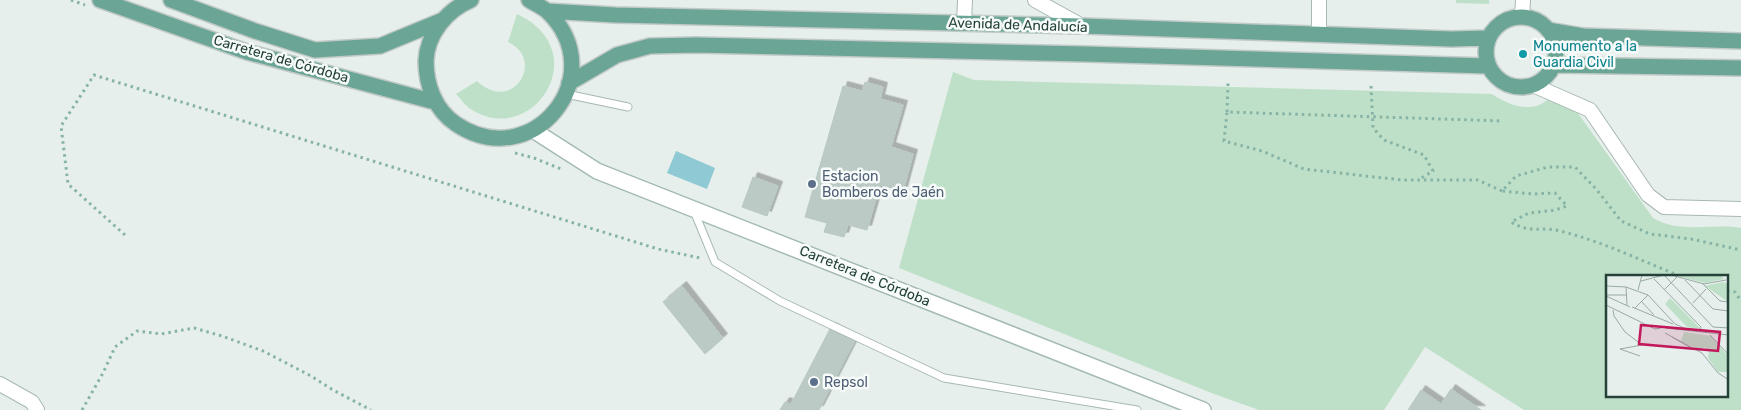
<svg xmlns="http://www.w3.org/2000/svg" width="1741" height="410" font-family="Rubik,sans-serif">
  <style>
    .green { fill: #bfe0c8; fill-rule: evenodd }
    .water { fill: #8ec9d4 }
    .building { fill: #bbcac4; stroke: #b8c9c2; filter: url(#shadow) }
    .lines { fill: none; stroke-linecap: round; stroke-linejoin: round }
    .service-casing { stroke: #a8b8b2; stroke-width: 9 }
    .minor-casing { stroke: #a8b8b2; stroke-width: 16 }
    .secondary-casing { stroke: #a4bbb3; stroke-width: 18 }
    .primary-casing { stroke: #c2cac8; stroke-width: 18 }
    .path { stroke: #86b3a5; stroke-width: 3; stroke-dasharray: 2.5 4; stroke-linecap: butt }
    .service { stroke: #fff; stroke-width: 7 }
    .minor { stroke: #fff; stroke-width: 14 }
    .secondary { stroke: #fff; stroke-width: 15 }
    .primary { stroke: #6aa596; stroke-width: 15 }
    .culture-dot { fill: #0f9aa8; stroke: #f7fbf9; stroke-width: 2 }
    .service-dot { fill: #5c6f8a; stroke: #f7fbf9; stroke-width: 2 }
    .labels { text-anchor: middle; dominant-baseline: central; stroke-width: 5; stroke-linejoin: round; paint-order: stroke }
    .street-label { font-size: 14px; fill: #24423a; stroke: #f7fbf9 }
    .culture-label { font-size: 14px; fill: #0d838f; stroke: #f7fbf9; text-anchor: start }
    .service-label { font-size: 14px; fill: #4e5e75; stroke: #f7fbf9; text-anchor: start }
    .inset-road { fill: none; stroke: #98aaa4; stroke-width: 1 }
    .view { fill: #c2185b; fill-opacity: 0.15; stroke: #c2185b; stroke-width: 2.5 }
    .inset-edge { fill: none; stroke: #24423a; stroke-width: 2.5 }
  </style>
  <defs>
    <filter id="shadow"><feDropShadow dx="4.5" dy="-4.5" stdDeviation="0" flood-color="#0004"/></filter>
  </defs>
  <rect width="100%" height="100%" fill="#e6efeb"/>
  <path class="green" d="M 1456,0 L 1489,0 L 1489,4 L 1456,3 Z
    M 517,14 C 597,51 532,151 469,108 C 464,104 460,98 456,94 L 477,81 C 513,115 546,59 508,42 Z
    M 953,72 L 974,80 L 1492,94 C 1508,105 1533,115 1549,98 L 1575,109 L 1653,218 C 1680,234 1712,223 1741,228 L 1741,410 L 1524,410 L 1425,347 L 1384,410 L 1259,410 L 1214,394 L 899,268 ZM 1607,276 L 1727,276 L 1727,396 L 1607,396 Z"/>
  <path class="water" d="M 676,151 L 715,168 L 707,189 L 667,173 Z"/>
  <path class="building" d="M 865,82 L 883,87 L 880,99 L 903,105 L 891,147 L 913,154 L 903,191 L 880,185 L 867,230 L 848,225 L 844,237 L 824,232 L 827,223 L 805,217 L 843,86 L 862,91 Z
    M 753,177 L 778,186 L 767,216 L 742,207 Z
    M 682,286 L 723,338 L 705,354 L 663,302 Z
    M 831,327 L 855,340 L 819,410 L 780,410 L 785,402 L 791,404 Z
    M 1451,389 L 1481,410 L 1408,410 L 1421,390 L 1441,404 Z"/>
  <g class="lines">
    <g class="service-casing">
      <path id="service" d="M 566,94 L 628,107
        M 694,211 L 715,262 L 780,301 L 944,378 L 1137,410"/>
    </g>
    <g class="minor-casing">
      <path id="minor" d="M 1035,0 L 1082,26
        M 1319,0 L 1319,35
        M 1522,17 L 1523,0
        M 964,23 L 965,0
        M 1533,85 L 1590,110 L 1648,195 L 1664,207 L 1741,209
        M 0,384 L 32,402 L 37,410"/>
    </g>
    <g class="secondary-casing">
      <path id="secondary" d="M 533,130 L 597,171 L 1203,410"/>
    </g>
    <g class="primary-casing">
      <path id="primary" d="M 100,0 L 247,52 L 435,102
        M 171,0 L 255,31 L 315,50 L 380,46 L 443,20
        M 471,0 C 447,10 427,34 426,61 C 426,85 435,110 456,124 C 532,175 613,76 548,12 C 543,7 535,4 529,0
        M 547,11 L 615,15 L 1082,26 L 1451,39 L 1489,38
        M1486 52a35 35 0 1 1 70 0a35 35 0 1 1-70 0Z
        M 1548,30 L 1583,36 L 1741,41
        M 1554,65 L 1741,68
        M 569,83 L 617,55 L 650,46 L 696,45 L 1085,54 L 1488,66"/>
    </g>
    <path class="path" d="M 71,0 L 85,5
      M 1371,86 L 1373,128 L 1384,140 L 1424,155 L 1433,171 L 1418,180
      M 1227,112 L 1228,83
      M 515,153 L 534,158 L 561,169
      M 1502,191 L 1478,180 L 1402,180 L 1304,169 L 1262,151 L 1224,141 L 1227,112 L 1503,121
      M 125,235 L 68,184 L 61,126 L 94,75 L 658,249 L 700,258
      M 1680,276 C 1640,260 1601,241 1560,231 C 1540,226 1531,234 1511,222 L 1529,213 L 1555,210 L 1567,206 L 1555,193 L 1533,194 L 1502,191 L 1516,176 L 1548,167 L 1575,167 L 1597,190 L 1621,221 L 1650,234 L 1691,239 L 1741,250
      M 1727,291 L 1735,292 L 1741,301
      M 82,410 L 103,373 L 115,347 L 137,331 L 161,334 L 194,328 L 222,336 L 263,351 L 311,376 L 333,390 L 371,410"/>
    <use href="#service" class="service"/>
    <use href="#minor" class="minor"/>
    <use href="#secondary" class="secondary"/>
    <use href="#primary" class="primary"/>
  </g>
  <circle class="culture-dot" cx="1523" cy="54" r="5"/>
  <g class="service-dot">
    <circle cx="812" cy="184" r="5"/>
    <circle cx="814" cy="382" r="5"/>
  </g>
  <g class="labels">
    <g class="street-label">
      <text transform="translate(1018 25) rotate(2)">Avenida de Andalucía</text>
      <text transform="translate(281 59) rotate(16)">Carretera de Córdoba</text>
      <text transform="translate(865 276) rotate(22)">Carretera de Córdoba</text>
    </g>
    <g class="culture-label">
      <text x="1533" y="46">Monumento a la<tspan x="1533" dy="16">Guardia Civil</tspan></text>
    </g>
    <g class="service-label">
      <text x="822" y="176">Estacion<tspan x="822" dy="16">Bomberos de Jaén</tspan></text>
      <text x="824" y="382">Repsol</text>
    </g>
  </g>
  <g transform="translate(1606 275)">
    <rect width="122" height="122" fill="#e6efeb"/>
    <path d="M 68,0 L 115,0 L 118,4 L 99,8 ZM 117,7 L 122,9 L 121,26 L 99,11 ZM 64,23 L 94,53 L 94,54 L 81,52 L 59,29 ZM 78,57 L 105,61 L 122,81 L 122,97 L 112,97 L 102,83 L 103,76 L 98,72 L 95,76 L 75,66 Z" fill="#bfe0c8"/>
    <path class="inset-road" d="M 58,0 L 107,52M 65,0 L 98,9 L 120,5M 48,4 L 95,52 L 94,57M 79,5 L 107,34 L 123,36M 35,6 L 58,0M 97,9 L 114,26 L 123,27M 0,11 L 20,12 L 42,20 L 69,49M 20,12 L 21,30M 32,15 L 36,0M 58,15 L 71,2M 0,20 L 21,20M 0,21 L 24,32M 35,26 L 48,40M 87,28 L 100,14M 0,30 L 49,54 L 55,53M 26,32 L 67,49M 29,33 L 42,20M 7,35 L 8,41 L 19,57 L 36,70 L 14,74 L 34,81M 69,49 L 83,55M 107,52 L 123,53M 60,53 L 123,60M 59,58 L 96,78 L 112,98 L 123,105M 104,60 L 123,80M 66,62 L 85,73"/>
    <path class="view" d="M 35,50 L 114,57 L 112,76 L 33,69 Z"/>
    <rect width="122" height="122" class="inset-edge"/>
  </g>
</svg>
